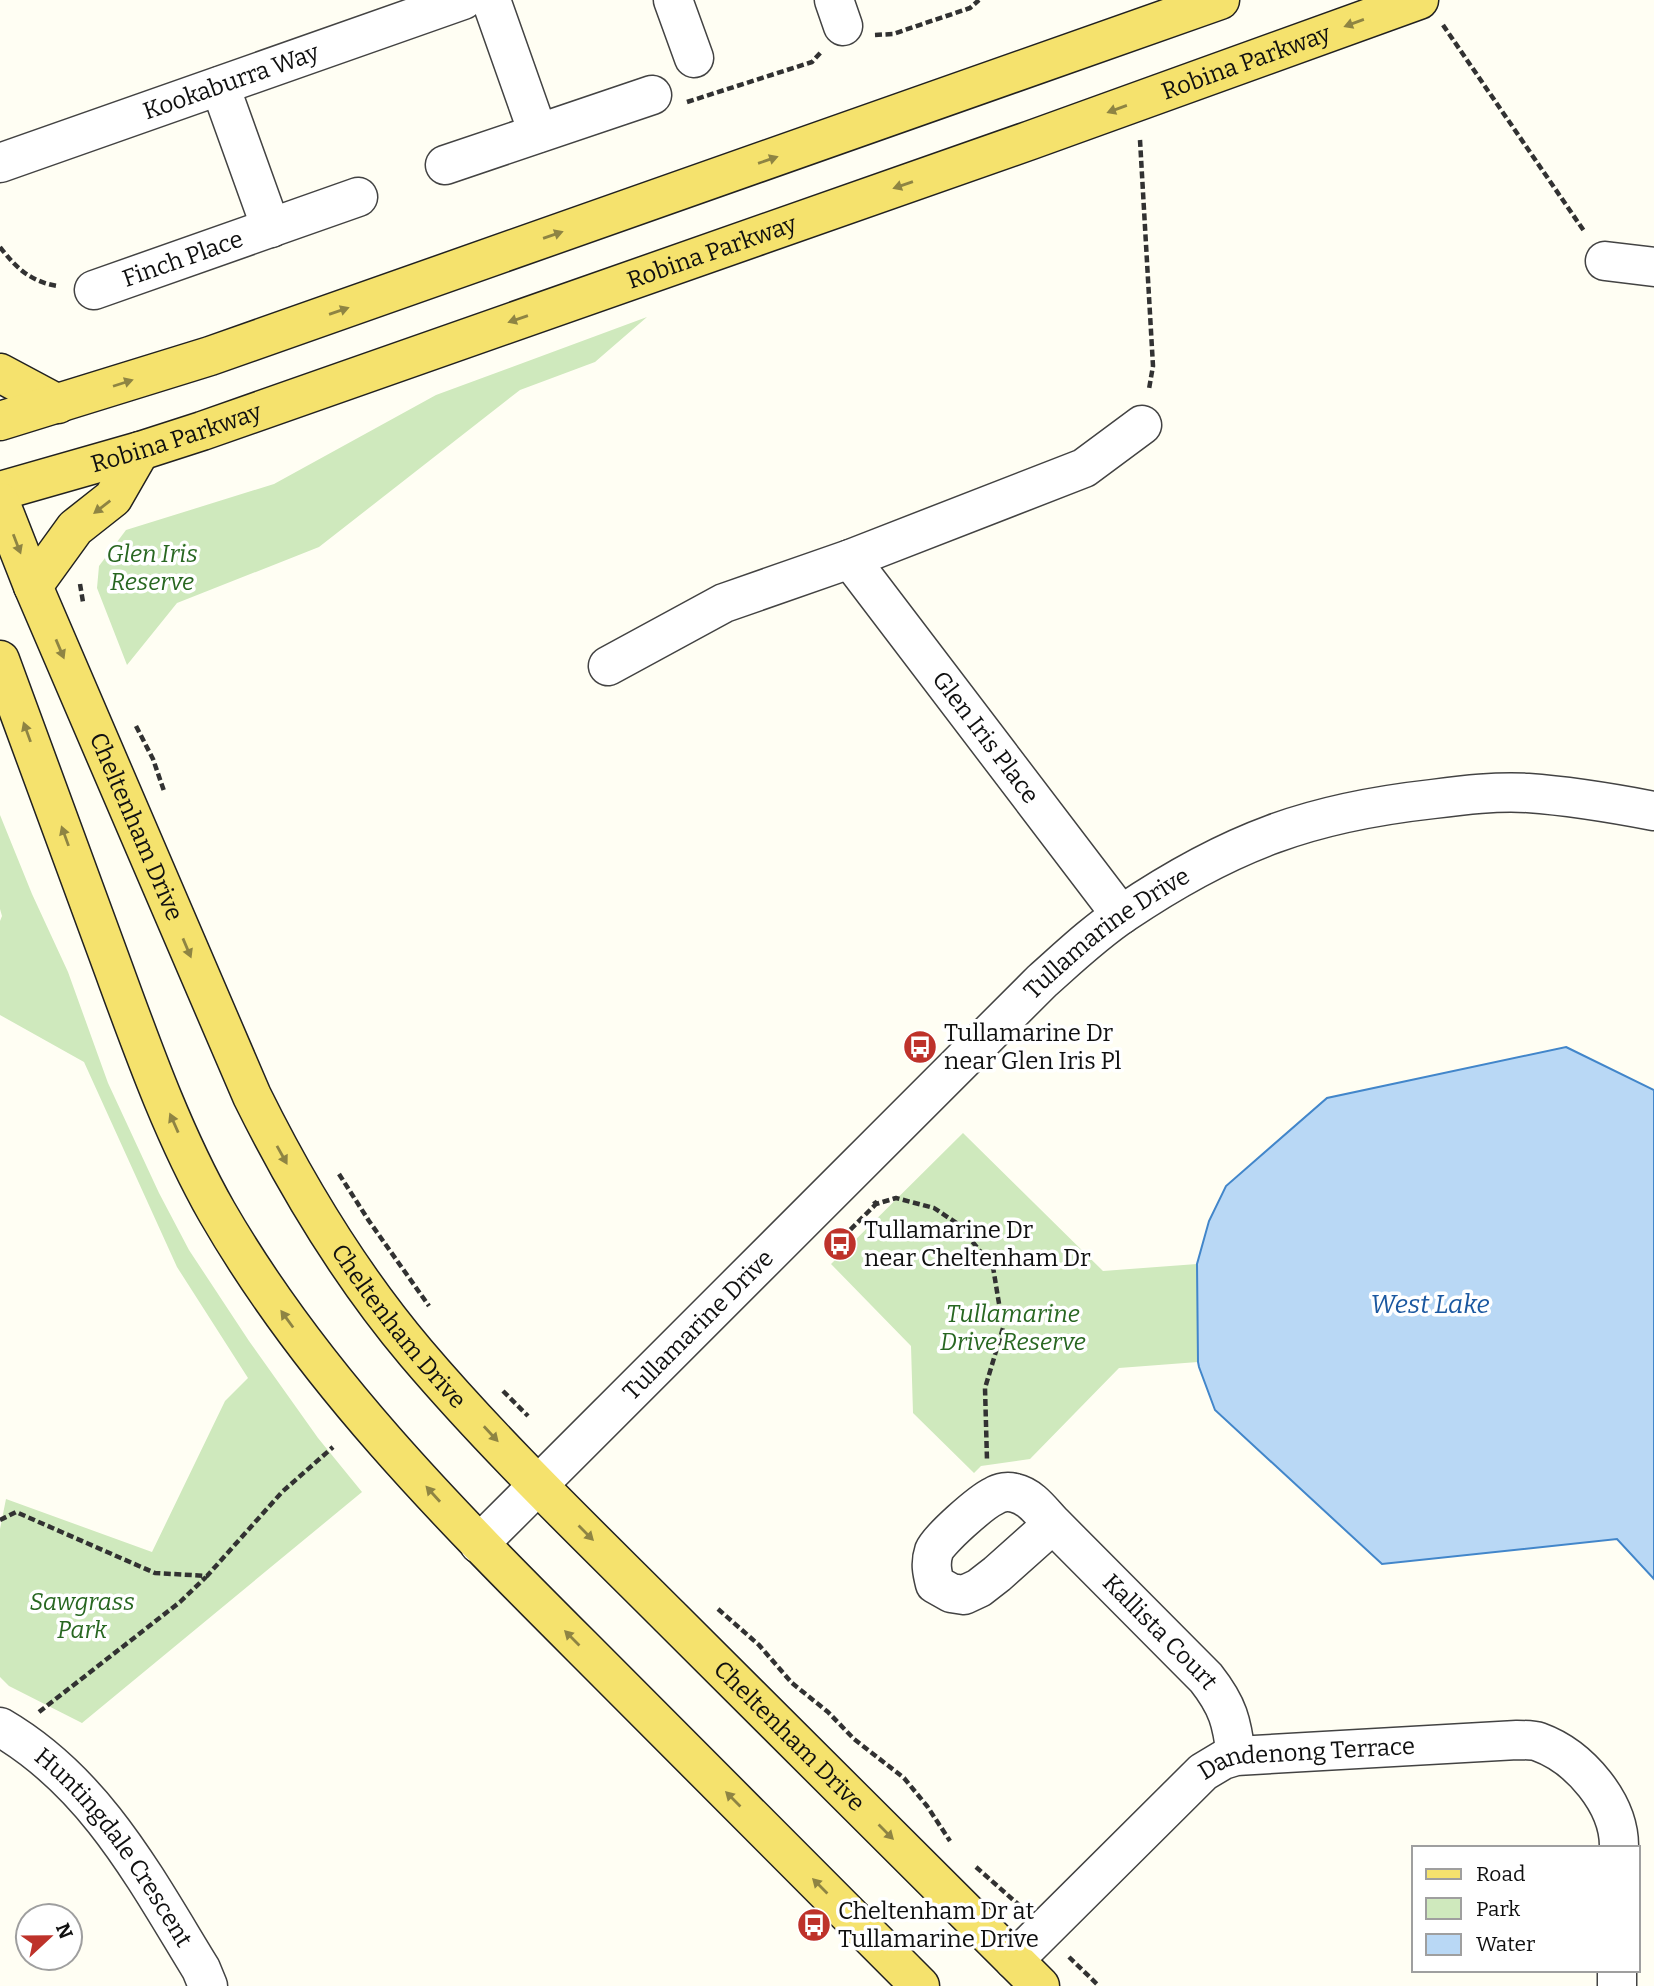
<svg xmlns="http://www.w3.org/2000/svg" width="1654" height="1986" font-family="Bitter,serif">
  <style>
    .green { fill: #cfe9bd }
    .water { fill: #b9d8f5; stroke: #4286ca; stroke-width: 2 }
    .lines { fill: none; stroke-linecap: round; stroke-linejoin: round }
    .minor-casing { stroke: #434343; stroke-width: 41 }
    .major-casing { stroke: #212121; stroke-width: 41 }
    .path { stroke: #323232; stroke-width: 4.5; stroke-dasharray: 7 3.5; stroke-linecap: butt }
    .minor { stroke: #fff; stroke-width: 38 }
    .major { stroke: #f5e26d; stroke-width: 38 }
    .oneway { fill: #8e8443 }
    .labels { text-anchor: middle; dominant-baseline: central; stroke-width: 7; stroke-linejoin: round; paint-order: stroke }
    .street-label { font-size: 24px; fill: #101010; stroke: #fff }
    .park-label { font-size: 24px; font-style: italic; fill: #286721; stroke: #fff }
    .poi-label { font-size: 24px; fill: #101010; stroke: #fff; text-anchor: start }
    .water-label { font-size: 26px; font-style: italic; fill: #1b58a0; stroke: #fff }
  </style>
  <rect width="100%" height="100%" fill="#fffef3"/>
  <path class="green" d="M 647,317 L 595,362 L 520,390 L 319,547 L 177,603 L 127,665 L 97,588 L 99,566 L 126,530 L 274,484 L 436,395 Z
    M 0,815 L 32,894 L 68,972 L 108,1083 L 159,1193 L 189,1250 L 249,1341 L 318,1438 L 362,1492 L 82,1723 L 9,1686 L 0,1677 L 0,1529 L 6,1499 L 152,1552 L 225,1401 L 248,1378 L 177,1267 L 84,1062 L 0,1015 L 0,921 L 2,916 L 0,909 Z
    M 963,1133 L 1103,1271 L 1197,1264 L 1198,1362 L 1119,1368 L 1030,1459 L 981,1466 L 974,1473 L 913,1413 L 911,1346 L 831,1264 Z"/>
  <path class="water" d="M 1566,1047 L 1654,1090 L 1654,1579 L 1617,1539 L 1382,1564 L 1215,1410 L 1199,1367 L 1198,1362 L 1197,1264 L 1209,1221 L 1226,1186 L 1327,1098 Z"/>
  <g class="lines">
    <g class="minor-casing">
      <g id="minor">
        <path d="M 491,0 L 538,133"/>
        <path d="M 673,0 L 694,58"/>
        <path d="M 834,0 L 843,26"/>
        <path d="M 220,86 L 271,228"/>
        <path id="s1" d="M 0,163 L 463,0"/>
        <path d="M 445,165 L 652,95"/>
        <path d="M 1605,261 L 1654,267"/>
        <path id="s2" d="M 94,290 L 358,197"/>
        <path id="s3" d="M 850,559 L 1121,915"/>
        <path d="M 608,666 L 724,603 L 850,559 L 1084,468 L 1142,425"/>
        <path id="s4" d="M 1053,1524 C 1042,1513 1032,1497 1015,1493 C 1008,1491 1000,1492 994,1496 C 981,1502 939,1539 934,1551 C 930,1563 932,1572 935,1584 L 951,1593 L 964,1595 L 979,1588 L 997,1574 L 1053,1524 L 1206,1678 C 1228,1706 1232,1722 1236,1756"/>
        <path id="s5" d="M 479,1544 L 1042,981 C 1068,958 1094,933 1124,913 C 1170,882 1221,853 1273,834 C 1324,815 1379,805 1433,799 C 1464,795 1497,791 1528,793 C 1571,796 1612,803 1654,811"/>
        <path id="s6" d="M 0,1727 C 96,1783 145,1878 201,1969 L 208,1986"/>
        <path id="s7" d="M 1014,1960 L 1203,1772 L 1223,1760 L 1236,1756 L 1517,1740 C 1525,1740 1533,1740 1539,1742 C 1580,1757 1620,1804 1619,1848"/>
        <path d="M 1617,1986 L 1617,1970"/>
      </g>
    </g>
    <g class="major-casing">
      <g id="major">
        <path d="M 0,373 L 58,404"/>
        <path d="M 0,421 L 210,356 L 1220,0"/>
        <path id="s8" d="M 0,491 L 140,451 L 202,431 L 1031,140 L 1419,0"/>
        <path id="s9" d="M 0,502 L 33,586 L 252,1096 C 297,1187 350,1275 416,1353 C 495,1446 584,1531 670,1617 C 793,1740 917,1863 1040,1986"/>
        <path d="M 33,586 L 75,528 L 113,498 L 140,451"/>
        <path d="M 0,660 C 36,758 72,856 108,954 C 140,1041 171,1131 217,1212 C 312,1377 449,1514 582,1647 C 694,1760 807,1873 920,1986"/>
      </g>
    </g>
    <path class="path" d="M 1443,25 L 1584,231
      M 875,35 L 893,34 L 970,8 L 979,0
      M 687,102 L 812,62 L 821,52
      M 1140,140 L 1153,366 L 1149,389
      M 0,247 C 16,268 31,282 58,286
      M 80,584 L 83,602
      M 136,726 L 153,759 L 164,791
      M 339,1174 L 369,1221 L 429,1306
      M 874,1201 L 876,1204 L 896,1198 L 934,1208 L 958,1224 L 993,1267 L 1003,1328 L 985,1388 L 987,1460
      M 843,1237 L 876,1204
      M 503,1391 L 528,1416
      M 0,1520 L 16,1512 L 155,1573 L 207,1576 L 282,1492 L 333,1447
      M 718,1609 L 759,1645 L 792,1683 L 828,1712 L 854,1739 L 904,1778 L 927,1806 L 950,1841
      M 39,1712 L 180,1602 L 206,1577
      M 976,1867 L 1019,1905
      M 1069,1957 L 1099,1986"/>
    <use href="#minor" class="minor"/>
    <use href="#major" class="major"/>
  </g>
  <defs><path id="oneway-solid" d="M-6-.8H1V-3.2L6.5 0L1 3.2V.8H-6Z" transform="scale(1.75)"/></defs>
  <g class="oneway">
    <use href="#oneway-solid" transform="translate(1354 23) rotate(160)"/>
    <use href="#oneway-solid" transform="translate(1117 109) rotate(160)"/>
    <use href="#oneway-solid" transform="translate(768 160) rotate(-19)"/>
    <use href="#oneway-solid" transform="translate(903 185) rotate(161)"/>
    <use href="#oneway-solid" transform="translate(553 235) rotate(-19)"/>
    <use href="#oneway-solid" transform="translate(339 311) rotate(-19)"/>
    <use href="#oneway-solid" transform="translate(518 319) rotate(161)"/>
    <use href="#oneway-solid" transform="translate(123 383) rotate(-18)"/>
    <use href="#oneway-solid" transform="translate(102 507) rotate(142)"/>
    <use href="#oneway-solid" transform="translate(17 544) rotate(69)"/>
    <use href="#oneway-solid" transform="translate(60 649) rotate(67)"/>
    <use href="#oneway-solid" transform="translate(27 732) rotate(-110)"/>
    <use href="#oneway-solid" transform="translate(65 836) rotate(-110)"/>
    <use href="#oneway-solid" transform="translate(187 948) rotate(67)"/>
    <use href="#oneway-solid" transform="translate(174 1123) rotate(-114)"/>
    <use href="#oneway-solid" transform="translate(282 1155) rotate(61)"/>
    <use href="#oneway-solid" transform="translate(287 1319) rotate(-126)"/>
    <use href="#oneway-solid" transform="translate(491 1434) rotate(47)"/>
    <use href="#oneway-solid" transform="translate(433 1494) rotate(-132)"/>
    <use href="#oneway-solid" transform="translate(586 1533) rotate(45)"/>
    <use href="#oneway-solid" transform="translate(572 1638) rotate(-135)"/>
    <use href="#oneway-solid" transform="translate(733 1799) rotate(-135)"/>
    <use href="#oneway-solid" transform="translate(886 1832) rotate(45)"/>
    <use href="#oneway-solid" transform="translate(820 1886) rotate(-135)"/>
  </g>
  <defs>
    <g id="bus-disc" transform="scale(1.75)"><circle r="9.5" fill="#be322a" stroke="#fff"/><path d="M-5-6H5V4H4V6H2V4H-2V6H-4V4H-5ZM-3.5-4V0h7V-4ZM-3.5 1.2v1.5H-2V1.2ZM2 1.2v1.5H3.5V1.2Z" fill="#fff"/></g>
  </defs>
  <g fill-rule="evenodd">
    <use href="#bus-disc" x="920" y="1047"/>
    <use href="#bus-disc" x="840" y="1244"/>
    <use href="#bus-disc" x="814" y="1925"/>
  </g>
  <g class="labels">
    <g class="street-label">
      <text stroke="none"><textPath href="#s8" startOffset="1318">Robina Parkway</textPath></text>
      <text stroke="none"><textPath href="#s1" startOffset="245">Kookaburra Way</textPath></text>
      <text stroke="none"><textPath href="#s8" startOffset="751">Robina Parkway</textPath></text>
      <text stroke="none"><textPath href="#s2" startOffset="94">Finch Place</textPath></text>
      <text stroke="none"><textPath href="#s8" startOffset="184">Robina Parkway</textPath></text>
      <text stroke="none"><textPath href="#s3" startOffset="224">Glen Iris Place</textPath></text>
      <text stroke="none"><textPath href="#s9" startOffset="352">Cheltenham Drive</textPath></text>
      <text stroke="none"><textPath href="#s5" startOffset="877">Tullamarine Drive</textPath></text>
      <text stroke="none"><textPath href="#s9" startOffset="919">Cheltenham Drive</textPath></text>
      <text stroke="none"><textPath href="#s5" startOffset="310">Tullamarine Drive</textPath></text>
      <text stroke="none"><textPath href="#s4" startOffset="485">Kallista Court</textPath></text>
      <text stroke="none"><textPath href="#s9" startOffset="1486">Cheltenham Drive</textPath></text>
      <text stroke="none"><textPath href="#s7" startOffset="373">Dandenong Terrace</textPath></text>
      <text stroke="none"><textPath href="#s6" startOffset="168">Huntingdale Crescent</textPath></text>
    </g>
    <g class="park-label">
      <text x="152" y="554">Glen Iris<tspan x="152" dy="28">Reserve</tspan></text>
      <text x="1013" y="1314">Tullamarine<tspan x="1013" dy="28">Drive Reserve</tspan></text>
      <text x="82" y="1602">Sawgrass<tspan x="82" dy="28">Park</tspan></text>
    </g>
    <g class="poi-label">
      <text x="944" y="1033">Tullamarine Dr<tspan x="944" dy="28">near Glen Iris Pl</tspan></text>
      <text x="864" y="1230">Tullamarine Dr<tspan x="864" dy="28">near Cheltenham Dr</tspan></text>
      <text x="838" y="1911">Cheltenham Dr at<tspan x="838" dy="28">Tullamarine Drive</tspan></text>
    </g>
    <g class="water-label">
      <text x="1430" y="1304">West Lake</text>
    </g>
  </g>
  <rect x="1412" y="1846" width="228" height="126" fill="#ffffff" stroke="#9f9f9f" stroke-width="2"/>
  <rect x="1426" y="1869" width="35" height="10" fill="#f5e26d" stroke="#9f9f9f" stroke-width="2"/>
  <text x="1476" y="1881" font-size="21" fill="#101010">Road</text>
  <rect x="1426" y="1898" width="35" height="21" fill="#cfe9bd" stroke="#9f9f9f" stroke-width="2"/>
  <text x="1476" y="1916" font-size="21" fill="#101010">Park</text>
  <rect x="1426" y="1934" width="35" height="21" fill="#b9d8f5" stroke="#9f9f9f" stroke-width="2"/>
  <text x="1476" y="1951" font-size="21" fill="#101010">Water</text>
  <g transform="translate(49 1937) rotate(68)"><circle r="33" fill="#ffffff" stroke="#9f9f9f" stroke-width="2"/>
  <path d="M0-5L12 26L0 18L-12 26Z" fill="#be322a"/>
  <text y="-10" font-size="19" font-weight="bold" text-anchor="middle" fill="#101010">N</text>
  </g>
</svg>
